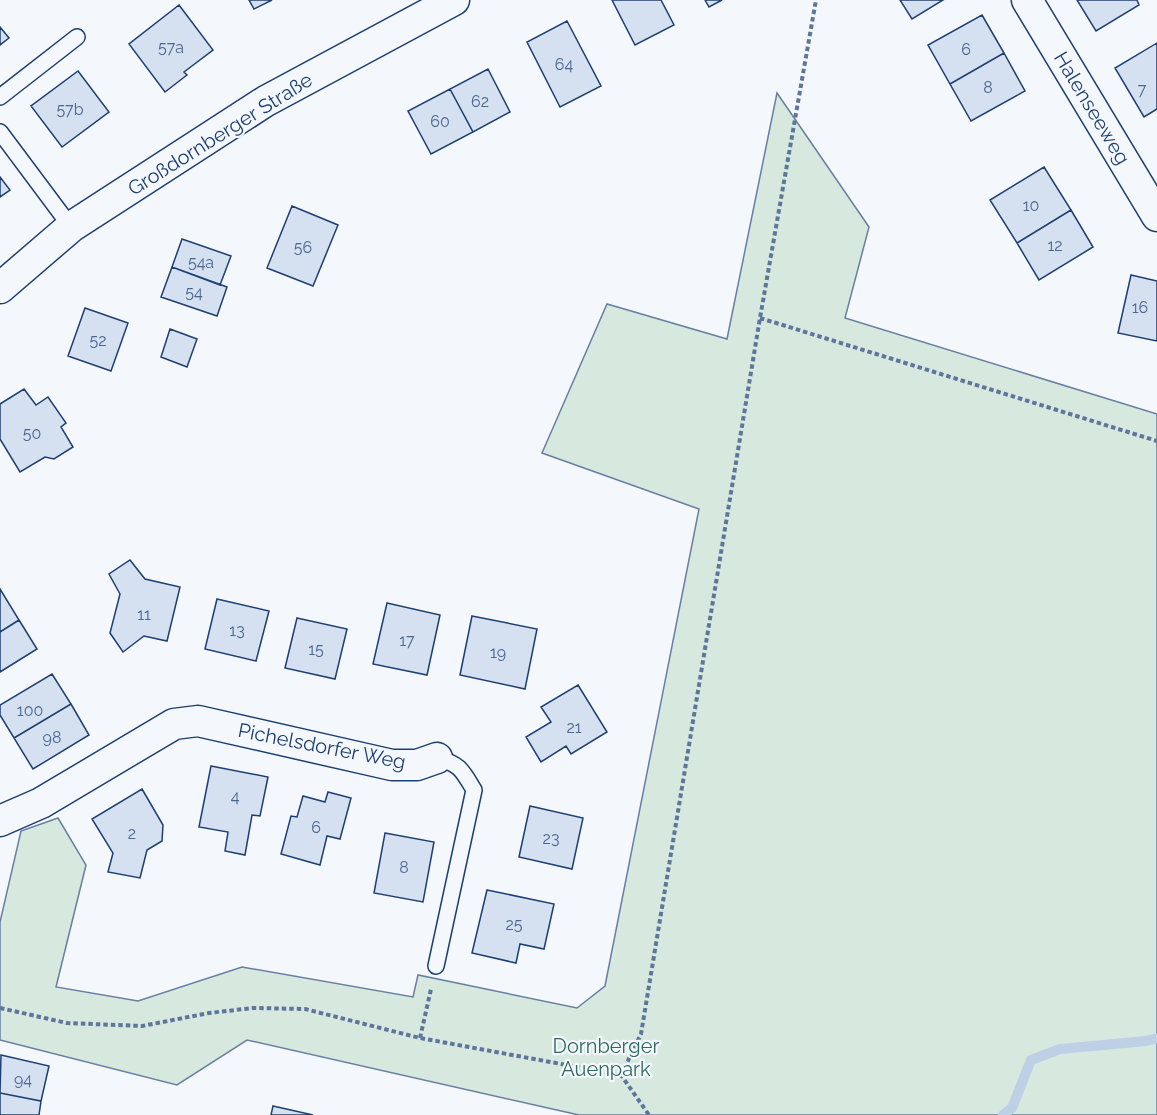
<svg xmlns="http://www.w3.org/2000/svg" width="1157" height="1115" font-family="Raleway,sans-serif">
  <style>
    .green { fill: #d7e8df; stroke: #687fa3; stroke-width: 1.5 }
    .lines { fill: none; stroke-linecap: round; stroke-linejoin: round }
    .stream { stroke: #bed0e5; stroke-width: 10 }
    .building { fill: #d5e0f0; stroke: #1d3f73; stroke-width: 1.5 }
    .lane-casing { stroke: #1d3f73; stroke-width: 18 }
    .street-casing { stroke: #1d3f73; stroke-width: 33 }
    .path { stroke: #5e769c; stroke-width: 4; stroke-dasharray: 4.5 3; stroke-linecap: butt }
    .lane { stroke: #f4f7fb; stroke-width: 15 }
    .street { stroke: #f4f7fb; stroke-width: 30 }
    .labels { text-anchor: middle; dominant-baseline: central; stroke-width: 4.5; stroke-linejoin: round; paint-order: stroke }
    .number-label { font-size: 16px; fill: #4b6792 }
    .street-label { font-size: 20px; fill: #1d3f73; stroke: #f4f7fb }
    .park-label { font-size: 20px; fill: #2c6c60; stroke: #f4f7fb }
  </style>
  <rect width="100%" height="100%" fill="#f4f7fb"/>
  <path class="green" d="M 777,93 L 869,227 L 845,318 L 1157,414 L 1157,1115 L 579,1115 L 247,1040 L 177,1085 L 0,1040 L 0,922 L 21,831 L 58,818 L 86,865 L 56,987 L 138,1001 L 242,967 L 413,997 L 418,975 L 577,1008 L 605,986 L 699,509 L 542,453 L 607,304 L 727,339 Z"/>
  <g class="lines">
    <path class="stream" d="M 1003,1115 L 1012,1108 L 1031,1060 L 1060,1049 L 1146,1041 L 1157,1038"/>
  </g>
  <path class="building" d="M 249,0 L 272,0 L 254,9 Z
    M 612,0 L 661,0 L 674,25 L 635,45 Z
    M 705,0 L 722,0 L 709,7 Z
    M 900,0 L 943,0 L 912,19 Z
    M 1077,0 L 1137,0 L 1139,5 L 1096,31 Z
    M 179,5 L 213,50 L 184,72 L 187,75 L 165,92 L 129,44 Z
    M 982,15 L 1004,53 L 950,84 L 928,45 Z
    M 567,21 L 601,86 L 560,107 L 527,42 Z
    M 0,27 L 9,38 L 0,45 Z
    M 1157,43 L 1157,109 L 1144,117 L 1115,68 Z
    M 1004,53 L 1025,91 L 971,121 L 950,84 Z
    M 488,69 L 510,112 L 473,132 L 450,89 Z
    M 78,71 L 109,112 L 62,147 L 31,106 Z
    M 450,89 L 473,132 L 431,154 L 408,111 Z
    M 1044,167 L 1071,210 L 1017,243 L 990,200 Z
    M 0,177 L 10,190 L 0,197 Z
    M 292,206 L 338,225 L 313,286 L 267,268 Z
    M 1071,210 L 1093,247 L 1039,280 L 1017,243 Z
    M 182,239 L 231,256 L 220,285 L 172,267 Z
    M 172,267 L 227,287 L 217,316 L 161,297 Z
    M 1131,275 L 1157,281 L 1157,341 L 1118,333 Z
    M 85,308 L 128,323 L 111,371 L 68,356 Z
    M 170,329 L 197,339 L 187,367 L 161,357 Z
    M 24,389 L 36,405 L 48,397 L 66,423 L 61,427 L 73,447 L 54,459 L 45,457 L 20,472 L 0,439 L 0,404 Z
    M 130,560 L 145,579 L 180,587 L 167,641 L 144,636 L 123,652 L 110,633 L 120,594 L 109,574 Z
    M 0,589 L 19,620 L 0,632 Z
    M 217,599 L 269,611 L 256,661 L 205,649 Z
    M 387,603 L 440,615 L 427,675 L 373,664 Z
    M 472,616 L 537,629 L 525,689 L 460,675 Z
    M 297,618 L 347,629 L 335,679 L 285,668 Z
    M 19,620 L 37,649 L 0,672 L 0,632 Z
    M 52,674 L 71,704 L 14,738 L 0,715 L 0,705 Z
    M 578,685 L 607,732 L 571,754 L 566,746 L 541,762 L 526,737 L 551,722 L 541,707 Z
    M 71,704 L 89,735 L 33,769 L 14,738 Z
    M 211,766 L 268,777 L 260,816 L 252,815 L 245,855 L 225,851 L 228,832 L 199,827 Z
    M 142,789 L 163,825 L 162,841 L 147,850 L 140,878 L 108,872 L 113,853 L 92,819 Z
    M 328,792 L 351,798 L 340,839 L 327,836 L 320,865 L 281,854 L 291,816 L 297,817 L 303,796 L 325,802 Z
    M 530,806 L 583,818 L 572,869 L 519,857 Z
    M 385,833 L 434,842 L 423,902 L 374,893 Z
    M 487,890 L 554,904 L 544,949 L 520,944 L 516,963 L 472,953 Z
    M 1,1055 L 49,1066 L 41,1101 L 0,1093 Z
    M 0,1093 L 41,1101 L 39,1115 L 0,1115 Z
    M 273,1106 L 313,1115 L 271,1115 Z"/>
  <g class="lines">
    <g class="lane-casing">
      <path id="lane" d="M 0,97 L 77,37
        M 0,132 L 71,227
        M 436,966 L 474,790 C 462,770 460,764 437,758"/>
    </g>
    <g class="street-casing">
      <path id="street" d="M 1027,0 L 1157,216
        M 0,288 L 71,227 L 266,101 L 454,0
        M 0,821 L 41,803 L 174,724 L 198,721 L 392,765 L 417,765 L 437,758"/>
    </g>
    <path class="path" d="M 760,318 L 1157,441
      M 0,1008 L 67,1023 L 142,1026 L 209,1013 L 253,1008 L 305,1009 L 420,1038 L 621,1075 L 649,1115
      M 420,1038 L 431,989
      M 621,1075 L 641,1034 L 760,318 L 816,0"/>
    <use href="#lane" class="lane"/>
    <use href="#street" class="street"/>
  </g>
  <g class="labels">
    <g class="number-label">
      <text x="171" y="47">57a</text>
      <text x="966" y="49">6</text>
      <text x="564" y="64">64</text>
      <text x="988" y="87">8</text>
      <text x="1142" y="89">7</text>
      <text x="480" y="101">62</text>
      <text x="70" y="109">57b</text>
      <text x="440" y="121">60</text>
      <text x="1031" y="205">10</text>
      <text x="1055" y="245">12</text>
      <text x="303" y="247">56</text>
      <text x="201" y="262">54a</text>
      <text x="194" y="292">54</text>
      <text x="1140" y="307">16</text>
      <text x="98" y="340">52</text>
      <text x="32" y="433">50</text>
      <text x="144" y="614">11</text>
      <text x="237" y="630">13</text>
      <text x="407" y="640">17</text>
      <text x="316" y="649">15</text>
      <text x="498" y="652">19</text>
      <text x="30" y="710">100</text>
      <text x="574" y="727">21</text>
      <text x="52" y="737">98</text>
      <text x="235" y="796">4</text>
      <text x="316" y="827">6</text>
      <text x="132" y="833">2</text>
      <text x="551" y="838">23</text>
      <text x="404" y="867">8</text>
      <text x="514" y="924">25</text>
      <text x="23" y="1079">94</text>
    </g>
    <g class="street-label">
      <text transform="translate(1092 108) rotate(59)">Halenseeweg</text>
      <text transform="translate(220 134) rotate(-32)">Großdornberger Straße</text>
      <text transform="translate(322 746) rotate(11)">Pichelsdorfer Weg</text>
    </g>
    <g class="park-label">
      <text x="606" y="1046">Dornberger<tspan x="606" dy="23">Auenpark</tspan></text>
    </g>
  </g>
</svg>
